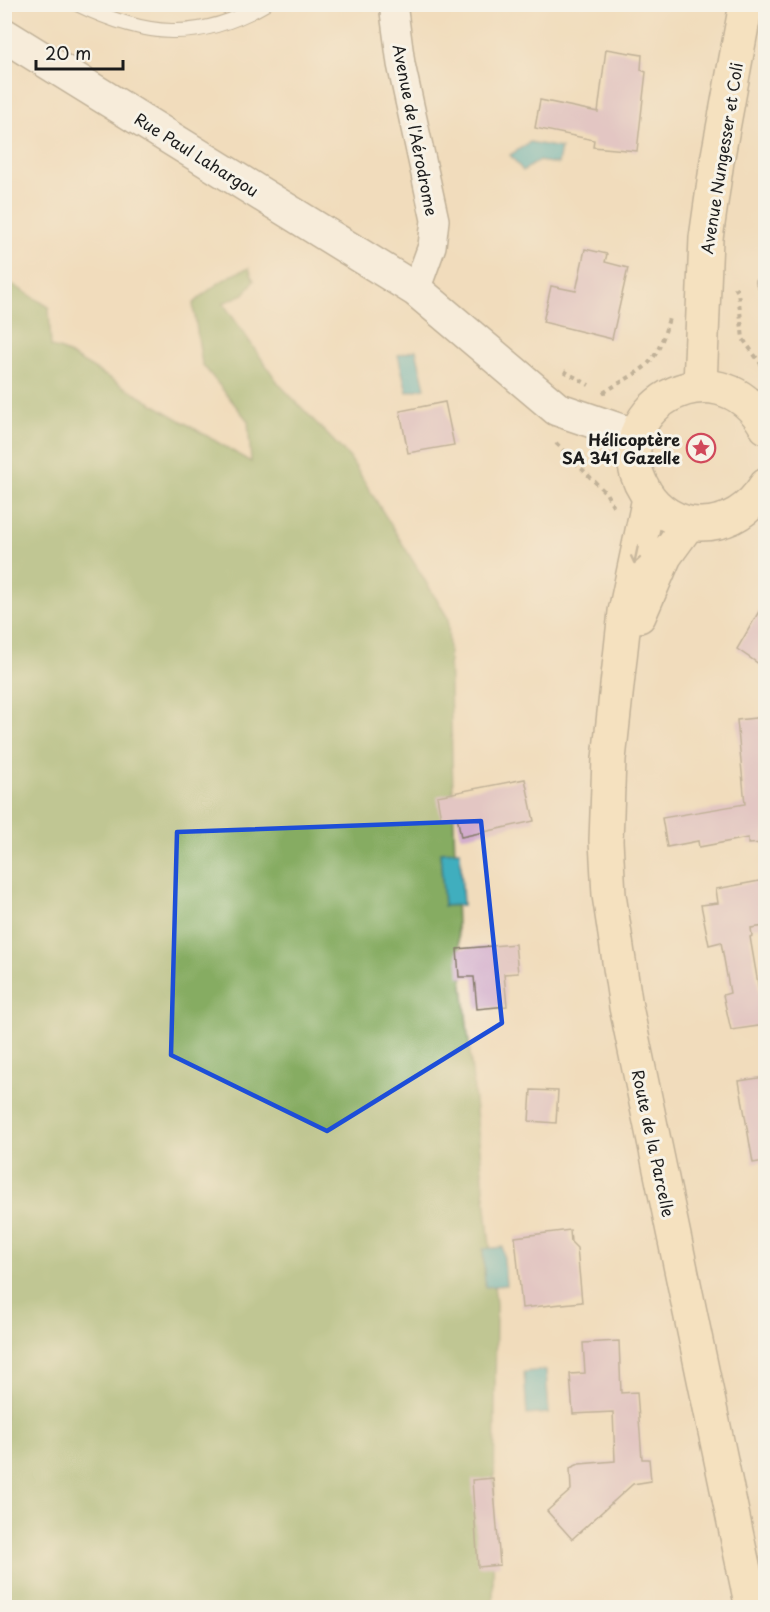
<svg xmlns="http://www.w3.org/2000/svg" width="770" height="1612" font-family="'Playpen Sans',sans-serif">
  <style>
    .forest { fill: #86ac62; stroke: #51643f; stroke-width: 1.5 }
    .water { fill: #40aebe; stroke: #2e656d; stroke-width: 1.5 }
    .building { fill: #d2accc }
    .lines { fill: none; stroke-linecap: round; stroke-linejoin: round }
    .service-casing { stroke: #867c6c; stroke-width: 16 }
    .minor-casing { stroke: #867c6c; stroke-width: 30 }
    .tertiary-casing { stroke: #867c6c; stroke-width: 36 }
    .secondary-casing { stroke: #867c6c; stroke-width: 36 }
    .path { stroke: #867c6c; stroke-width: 4; stroke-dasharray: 4.5 4.5; stroke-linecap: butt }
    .service { stroke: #fff; stroke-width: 14 }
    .minor { stroke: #fff; stroke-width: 27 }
    .tertiary { stroke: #fff; stroke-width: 33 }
    .secondary { stroke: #fbe6c3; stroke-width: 33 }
    .oneway { stroke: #978b78 }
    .marked { fill: none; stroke: #1d4ed8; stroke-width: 4.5; stroke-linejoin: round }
    .labels { text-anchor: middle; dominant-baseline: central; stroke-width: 6; stroke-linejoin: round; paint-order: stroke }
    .street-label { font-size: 16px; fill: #1c1c1c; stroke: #f7f3e8 }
    .poi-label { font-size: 16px; font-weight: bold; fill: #1c1c1c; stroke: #f7f3e8; text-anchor: end }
  </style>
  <rect width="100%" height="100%" fill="#f7f3e8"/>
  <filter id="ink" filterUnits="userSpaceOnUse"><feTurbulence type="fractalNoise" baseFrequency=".0167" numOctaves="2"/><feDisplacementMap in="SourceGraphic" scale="12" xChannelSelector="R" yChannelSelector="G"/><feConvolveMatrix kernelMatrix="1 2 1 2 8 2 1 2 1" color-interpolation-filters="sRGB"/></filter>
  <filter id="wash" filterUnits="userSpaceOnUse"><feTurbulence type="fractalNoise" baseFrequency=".008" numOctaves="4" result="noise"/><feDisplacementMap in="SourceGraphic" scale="24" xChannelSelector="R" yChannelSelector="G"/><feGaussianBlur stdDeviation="1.35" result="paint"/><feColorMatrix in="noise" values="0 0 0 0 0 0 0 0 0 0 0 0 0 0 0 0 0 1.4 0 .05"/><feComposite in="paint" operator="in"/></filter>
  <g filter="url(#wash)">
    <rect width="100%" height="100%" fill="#f1dcbc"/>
    <path class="forest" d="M 249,268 L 254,281 L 244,294 L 223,303 L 279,384 L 350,458 L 448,618 L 457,928 L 496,1304 L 493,1607 L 5,1607 L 4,279 L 49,307 L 51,347 L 62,350 L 251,462 L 248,421 L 202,364 L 193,304 C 210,288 227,275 249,268 Z"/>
    <path class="water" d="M 530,142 L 561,148 L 558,164 L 538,161 L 523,171 L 510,155 Z
      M 416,350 L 425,388 L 407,392 L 398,355 Z
      M 460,851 L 463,905 L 444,906 L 440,852 Z
      M 503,1247 L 506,1285 L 485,1287 L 483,1249 Z
      M 546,1370 L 549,1413 L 527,1415 L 524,1372 Z"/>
    <g id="blocks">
      <path class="building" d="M 606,49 L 642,55 L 641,70 L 646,72 L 637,151 L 593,147 L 594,140 L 535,128 L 540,100 L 598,112 Z
        M 585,249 L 607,254 L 605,262 L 628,268 L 612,339 L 543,322 L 551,286 L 576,291 Z
        M 445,402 L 454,445 L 408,453 L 400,411 Z
        M 765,601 L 765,668 L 737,649 Z
        M 765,717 L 765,843 L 748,844 L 748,838 L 699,847 L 698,841 L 667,847 L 662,818 L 745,804 L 737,720 Z
        M 525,779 L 534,821 L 461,837 L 457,816 L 441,819 L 437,796 Z
        M 765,880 L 765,926 L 751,928 L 752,936 L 750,937 L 765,1025 L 731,1030 L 723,995 L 730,993 L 721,942 L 709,945 L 701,905 L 718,903 L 716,889 Z
        M 515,944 L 518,973 L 504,974 L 507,1006 L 477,1009 L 474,977 L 459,977 L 457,949 Z
        M 765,1077 L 765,1161 L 753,1163 L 739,1081 Z
        M 531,1090 L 558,1091 L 556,1123 L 529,1121 Z
        M 570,1230 L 571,1242 L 577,1248 L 582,1302 L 522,1308 L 515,1237 Z
        M 619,1341 L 621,1393 L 637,1392 L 642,1459 L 649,1459 L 651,1481 L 633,1484 L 572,1539 L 547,1511 L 571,1490 L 570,1468 L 579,1464 L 615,1461 L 613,1412 L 573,1414 L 570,1374 L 585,1373 L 583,1343 Z
        M 493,1478 L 500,1565 L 478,1567 L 472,1480 Z"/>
    </g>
  </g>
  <g filter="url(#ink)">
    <use href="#blocks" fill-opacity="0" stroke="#867c6c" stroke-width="1.5"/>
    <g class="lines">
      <g class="service-casing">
        <path id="service" d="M 77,4 C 145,37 198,43 265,4
          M 763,282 L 766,283"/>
      </g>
      <g class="minor-casing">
        <path id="minor" d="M 393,4 L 401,64 L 435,220 L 432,246 L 416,290"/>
      </g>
      <g class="tertiary-casing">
        <path id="tertiary" d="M 4,35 L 416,290 L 557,409 L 636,436"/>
      </g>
      <g class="secondary-casing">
        <path id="secondary" d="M 700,385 L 706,238 L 717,161 L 746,4
          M 766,427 C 717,338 595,412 646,493 C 657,511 677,523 698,524 C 728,525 750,510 766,485
          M 649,498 L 625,612 L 609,759 L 606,841 L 609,895 L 626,1007 L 752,1608
          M 639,616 L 665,556 L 689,523"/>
      </g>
      <path class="path" d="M 735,287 L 738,292 L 743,339 L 766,371
        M 564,371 L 589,385
        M 603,393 C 645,366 655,371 669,318
        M 556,443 L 606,493 L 615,509"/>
      <use href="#service" class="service"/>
      <use href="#minor" class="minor"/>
      <use href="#tertiary" class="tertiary"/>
      <use href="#secondary" class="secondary"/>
    </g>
    <defs><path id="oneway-shaft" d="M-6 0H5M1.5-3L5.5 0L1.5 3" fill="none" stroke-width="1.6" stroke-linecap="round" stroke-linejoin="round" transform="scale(1.5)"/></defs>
    <use class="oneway" href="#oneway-shaft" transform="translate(636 555) rotate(102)"/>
  </g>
  <path d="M0 0H770V1612H0ZM 481,821 L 502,1023 L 327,1131 L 171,1055 L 177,832 Z" fill="#f1dcbc" fill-opacity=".55" fill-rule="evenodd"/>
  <path class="marked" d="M 481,821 L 502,1023 L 327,1131 L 171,1055 L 177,832 Z"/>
  <defs>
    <g id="sight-ring" transform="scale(1.5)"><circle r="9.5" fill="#f7f3e8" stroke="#d1495b" stroke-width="1.5"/><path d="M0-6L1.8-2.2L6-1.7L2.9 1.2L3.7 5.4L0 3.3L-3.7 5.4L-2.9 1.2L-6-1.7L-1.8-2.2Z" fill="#d1495b"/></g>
  </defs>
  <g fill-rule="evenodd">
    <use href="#sight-ring" x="701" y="448"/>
  </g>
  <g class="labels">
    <g class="street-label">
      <text transform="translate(416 130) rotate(79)">Avenue de l'Aérodrome</text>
      <text transform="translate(197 154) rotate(32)">Rue Paul Lahargou</text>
      <text transform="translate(721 158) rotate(-81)">Avenue Nungesser et Coli</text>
      <text transform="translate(654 1143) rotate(78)">Route de la Parcelle</text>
    </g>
    <g class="poi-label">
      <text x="680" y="439">Hélicoptère<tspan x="680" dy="18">SA 341 Gazelle</tspan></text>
    </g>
  </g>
  <rect width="770" height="1612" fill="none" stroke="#f7f3e8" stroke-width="24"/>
  <path d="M36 60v9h87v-9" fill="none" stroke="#1c1c1c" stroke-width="3"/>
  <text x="45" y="60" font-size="18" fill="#1c1c1c" stroke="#f7f3e8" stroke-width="4.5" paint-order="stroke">20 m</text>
</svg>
